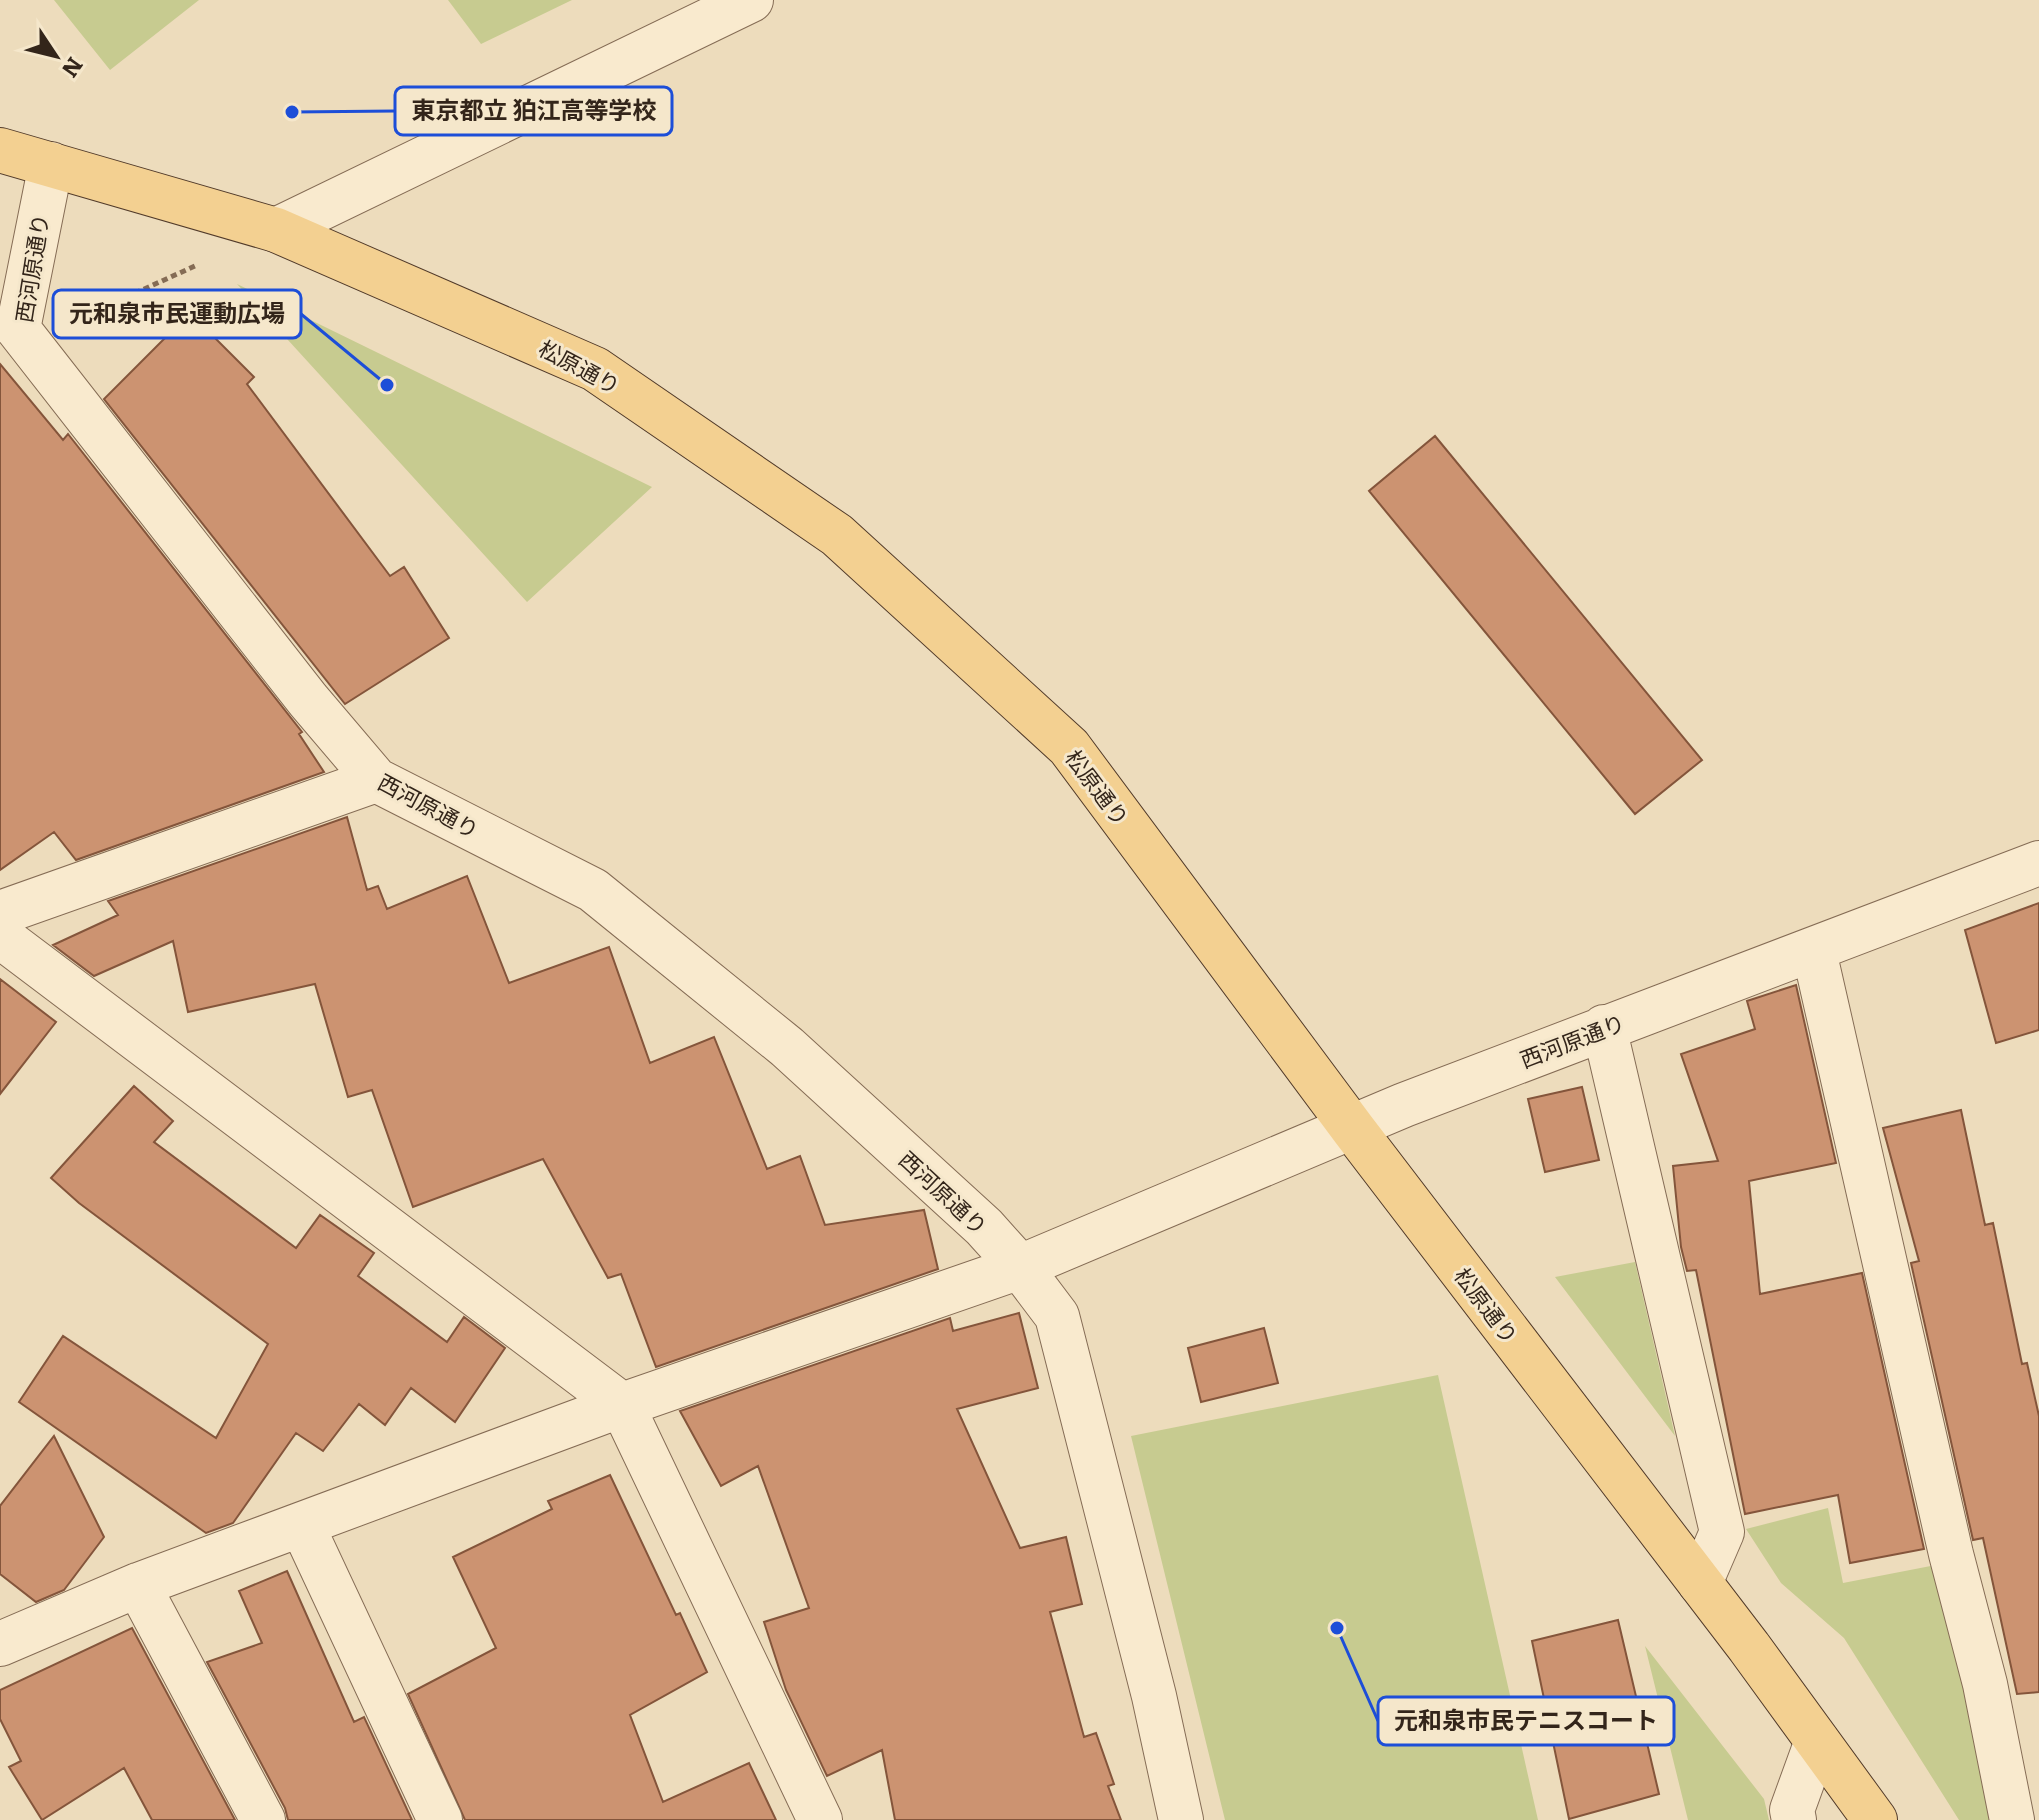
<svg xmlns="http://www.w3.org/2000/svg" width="2039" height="1820" font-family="Literata,'Noto Sans JP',serif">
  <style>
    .green { fill: #c7cb90 }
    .building { fill: #cc9371; stroke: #84553b; stroke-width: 2 }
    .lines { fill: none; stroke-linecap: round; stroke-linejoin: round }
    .minor-casing { stroke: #856c55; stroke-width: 46 }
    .major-casing { stroke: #523b2a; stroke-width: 46 }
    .path { stroke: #856c55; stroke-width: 5; stroke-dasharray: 6 4; stroke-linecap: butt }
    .minor { stroke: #f9eace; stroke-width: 44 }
    .major { stroke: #f3d091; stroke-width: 44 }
    .labels { text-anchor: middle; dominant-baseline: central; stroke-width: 6; stroke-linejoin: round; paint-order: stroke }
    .street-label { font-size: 22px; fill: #33251a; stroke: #f5e7cb }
    .leader { fill: none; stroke: #1d4ed8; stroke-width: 3 }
    .callout-dot { fill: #1d4ed8; stroke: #f5e7cb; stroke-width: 3 }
    .callout { fill: #f5e7cb; stroke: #1d4ed8; stroke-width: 3 }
    .callout-label { font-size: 24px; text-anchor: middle; font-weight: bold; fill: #33251a }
  </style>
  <rect width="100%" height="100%" fill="#eddcbc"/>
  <path class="green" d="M 54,0 L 199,0 L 110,70 Z
    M 448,0 L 572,0 L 481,44 Z
    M 237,284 L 652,487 L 527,602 Z
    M 1635,1262 L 1675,1436 L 1555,1277 Z
    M 1438,1375 L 1538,1820 L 1225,1820 L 1131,1436 Z
    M 1828,1508 L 1843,1583 L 1941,1564 L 2002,1820 L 1959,1820 L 1844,1638 L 1781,1583 L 1746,1529 Z
    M 1645,1646 L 1764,1799 L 1769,1820 L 1688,1820 Z"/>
  <path class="building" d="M 190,313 L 254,377 L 247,384 L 390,576 L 404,567 L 449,638 L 345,704 L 104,399 Z
    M 0,364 L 63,440 L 68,434 L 302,732 L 299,734 L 324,772 L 76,860 L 54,832 L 0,870 Z
    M 1435,436 L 1702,760 L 1635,814 L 1369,491 Z
    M 347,817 L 367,890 L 378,886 L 387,909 L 467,876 L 509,983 L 609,947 L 650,1063 L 714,1037 L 767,1169 L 800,1156 L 825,1225 L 924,1210 L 938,1269 L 656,1367 L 621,1274 L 608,1278 L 543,1159 L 413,1207 L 372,1090 L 348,1097 L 315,984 L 188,1012 L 173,941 L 94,976 L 53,945 L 118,915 L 108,901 Z
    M 2039,903 L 2039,1030 L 1996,1043 L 1965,930 Z
    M 0,979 L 56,1022 L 0,1094 Z
    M 1796,985 L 1836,1163 L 1749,1181 L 1760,1294 L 1862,1273 L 1924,1549 L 1850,1563 L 1838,1495 L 1745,1514 L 1696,1270 L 1687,1271 L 1681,1247 L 1673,1166 L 1718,1161 L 1681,1054 L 1755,1029 L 1747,1001 Z
    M 134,1086 L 173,1121 L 154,1142 L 296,1248 L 320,1215 L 374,1253 L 358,1276 L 447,1342 L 464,1317 L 505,1348 L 455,1422 L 411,1388 L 385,1425 L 359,1404 L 323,1451 L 296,1433 L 233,1523 L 206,1533 L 19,1402 L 63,1336 L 216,1438 L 268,1344 L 79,1203 L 51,1178 Z
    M 1582,1087 L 1599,1160 L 1545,1172 L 1528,1099 Z
    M 1961,1110 L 1985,1225 L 1993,1223 L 2022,1364 L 2027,1363 L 2039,1416 L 2039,1692 L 2017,1694 L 1983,1538 L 1973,1540 L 1911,1263 L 1919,1261 L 1883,1128 Z
    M 1019,1313 L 1038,1388 L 957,1409 L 1020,1548 L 1066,1537 L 1082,1604 L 1050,1612 L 1084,1737 L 1096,1733 L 1114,1784 L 1108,1786 L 1121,1820 L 895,1820 L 882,1750 L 827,1776 L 786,1690 L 764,1622 L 809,1608 L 758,1466 L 721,1486 L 680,1411 L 950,1318 L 953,1331 Z
    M 1264,1328 L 1278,1383 L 1201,1402 L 1188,1348 Z
    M 54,1436 L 104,1537 L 64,1590 L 36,1602 L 0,1574 L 0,1506 Z
    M 610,1475 L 676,1615 L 680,1613 L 707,1672 L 630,1715 L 663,1802 L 749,1763 L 776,1820 L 465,1820 L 408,1694 L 496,1648 L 453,1557 L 552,1509 L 548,1501 Z
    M 287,1571 L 354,1722 L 364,1717 L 412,1820 L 288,1820 L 285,1808 L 207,1662 L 262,1643 L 239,1591 Z
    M 1618,1620 L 1659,1794 L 1569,1819 L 1532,1641 Z
    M 132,1628 L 235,1820 L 152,1820 L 124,1768 L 42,1820 L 9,1767 L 21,1761 L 0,1719 L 0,1690 Z"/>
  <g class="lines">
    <g class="minor-casing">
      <path id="minor" d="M 51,164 L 18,329 L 308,700 L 376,780 L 593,890 L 787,1047 L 984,1227 L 1020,1267 L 1057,1316 L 1154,1696 L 1181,1820
        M 276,230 L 751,0
        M 0,913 L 376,780
        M 0,936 L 622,1405 L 820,1820
        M 1814,951 L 1951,1554 L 1985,1684 L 2012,1820
        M 1604,1027 L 1722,1532 L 1700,1583
        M 302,1525 L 440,1820
        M 138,1585 L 263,1820
        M 0,1644 L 138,1585 L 622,1405 L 1020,1267 L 1404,1105 L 2039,863
        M 1794,1820 L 1792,1810 L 1817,1741"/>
    </g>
    <g class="major-casing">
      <path id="major" d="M 0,150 L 276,230 L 595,369 L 837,535 L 1069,747 L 1353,1129 L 1749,1647 L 1875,1820"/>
    </g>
    <path class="path" d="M 80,318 L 195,266"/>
    <use href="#minor" class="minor"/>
    <use href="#major" class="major"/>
  </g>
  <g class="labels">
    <g class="street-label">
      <text transform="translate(31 268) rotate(-81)">西河原通り</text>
      <text transform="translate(580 366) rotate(28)">松原通り</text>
      <text transform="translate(1098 787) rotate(53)">松原通り</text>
      <text transform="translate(429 805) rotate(28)">西河原通り</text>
      <text transform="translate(1572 1040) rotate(-21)">西河原通り</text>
      <text transform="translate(944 1192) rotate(43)">西河原通り</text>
      <text transform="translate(1487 1305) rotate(53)">松原通り</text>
    </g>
  </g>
  <path class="leader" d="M292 112L395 111M387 385L301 314M1337 1628L1378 1721"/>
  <g class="callout-dot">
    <circle cx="292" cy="112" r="8"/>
    <circle cx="387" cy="385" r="8"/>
    <circle cx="1337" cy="1628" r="8"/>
  </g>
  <g class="callout">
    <rect x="395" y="87" width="277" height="48" rx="8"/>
    <rect x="53" y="290" width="248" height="48" rx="8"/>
    <rect x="1378" y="1697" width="296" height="48" rx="8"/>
  </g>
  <g class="callout-label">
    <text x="534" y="119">東京都立 狛江高等学校</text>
    <text x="177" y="322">元和泉市民運動広場</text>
    <text x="1526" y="1729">元和泉市民テニスコート</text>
  </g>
  <g transform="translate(56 56) rotate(125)" stroke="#f5e7cb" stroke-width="6" paint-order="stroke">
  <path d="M0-6L14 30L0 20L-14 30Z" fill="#33251a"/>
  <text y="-12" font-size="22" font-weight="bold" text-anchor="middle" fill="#33251a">N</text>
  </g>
</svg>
